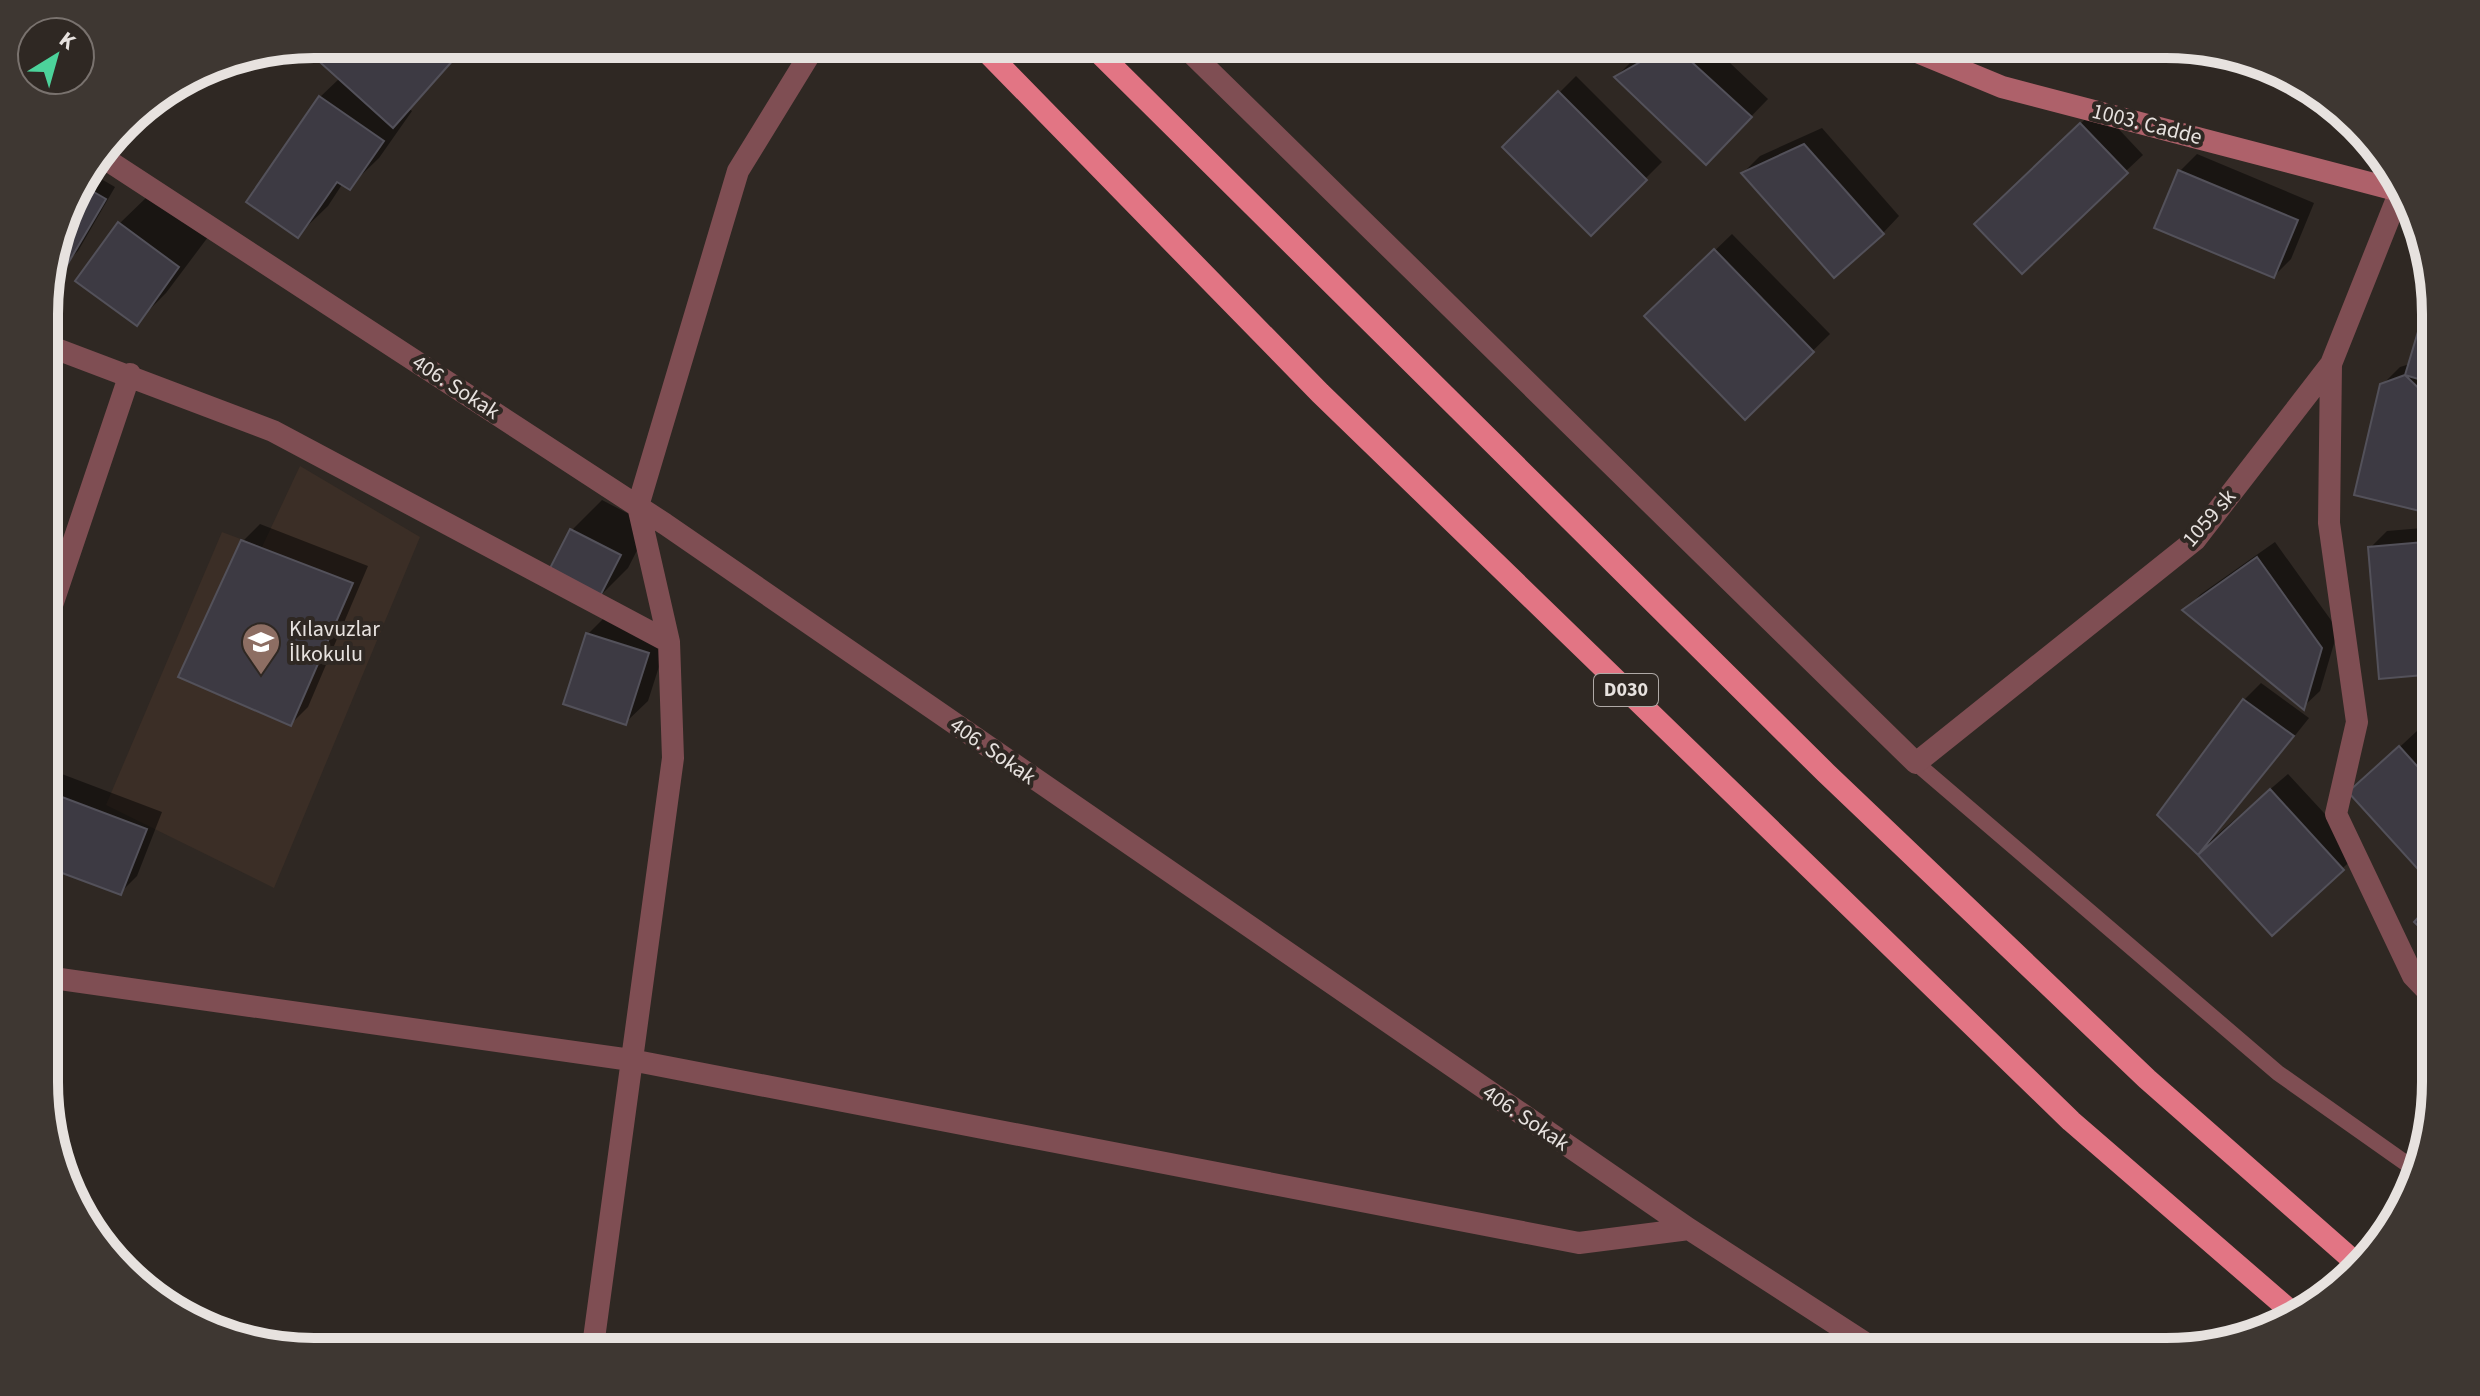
<svg xmlns="http://www.w3.org/2000/svg" width="2480" height="1396" font-family="'Source Sans 3',sans-serif">
  <style>
    .built { fill: #3b2e26 }
    .shadow { fill: #0007 }
    .building { fill: #3d3a43; stroke: #53515a; stroke-width: 2 }
    .lines { fill: none; stroke-linecap: round; stroke-linejoin: round }
    .service { stroke: #7f4e53; stroke-width: 16 }
    .minor { stroke: #7f4e53; stroke-width: 22 }
    .secondary { stroke: #ae616a; stroke-width: 22 }
    .trunk { stroke: #e27584; stroke-width: 22 }
    .labels { text-anchor: middle; dominant-baseline: central; stroke-width: 8; stroke-linejoin: round; paint-order: stroke }
    .shield { fill: #2f2823; stroke: #b0aaa7; stroke-width: 2 }
    .shield-label { font-size: 20px; font-weight: bold; fill: #e7e2df }
    .street-label { font-size: 22px; fill: #e7e2df; stroke: #2f2823 }
    .poi-label { font-size: 22px; fill: #e7e2df; stroke: #2f2823; text-anchor: start }
    .rim { fill: none; stroke: #e7e2df; stroke-width: 10 }
  </style>
  <rect width="100%" height="100%" fill="#2f2823"/>
  <path class="built" d="M 300,466 L 420,537 L 274,888 L 106,805 L 222,532 L 262,547 Z"/>
  <path class="shadow" d="M 314,44 L 468,44 L 409,109 L 412,111 L 379,158 L 349,187 L 343,183 L 328,206 L 298,235 L 320,97 L 340,78 Z
    M 1662,44 L 1710,44 L 1768,99 L 1706,163 L 1616,77 L 1633,60 Z
    M 1576,76 L 1662,162 L 1591,233 L 1505,147 Z
    M 2098,107 L 2143,155 L 2126,171 L 1993,207 Z
    M 1822,128 L 1899,216 L 1883,233 L 1743,173 L 1760,156 Z
    M 2197,154 L 2314,203 L 2291,259 L 2274,276 L 2180,171 Z
    M 89,172 L 115,187 L 78,251 L 67,262 L 72,194 Z
    M 150,194 L 208,237 L 166,293 L 136,323 L 120,223 Z
    M 1732,234 L 1830,334 L 1745,417 L 1647,316 Z
    M 2433,288 L 2435,493 L 2419,509 L 2382,385 L 2400,367 L 2410,364 Z
    M 602,500 L 650,525 L 628,568 L 598,598 L 572,530 Z
    M 260,524 L 368,566 L 308,707 L 291,724 L 243,541 Z
    M 2435,527 L 2435,672 L 2381,677 L 2370,548 L 2387,531 Z
    M 2275,542 L 2338,630 L 2320,691 L 2303,707 L 2185,610 L 2201,594 Z
    M 610,612 L 670,632 L 648,701 L 626,722 L 565,702 L 588,634 Z
    M 2261,683 L 2309,718 L 2212,839 L 2288,774 L 2360,852 L 2272,934 L 2159,815 L 2244,700 Z
    M 2417,731 L 2435,751 L 2435,885 L 2351,792 Z
    M 46,768 L 162,812 L 137,876 L 120,893 L 46,864 Z"/>
  <path class="building" d="M 314,44 L 455,44 L 462,50 L 393,128 L 302,46 Z
    M 1672,44 L 1752,117 L 1706,165 L 1614,77 Z
    M 1558,91 L 1647,180 L 1591,236 L 1502,147 Z
    M 319,96 L 384,141 L 350,190 L 337,182 L 298,238 L 246,202 Z
    M 2080,123 L 2128,173 L 2022,274 L 1974,224 Z
    M 1804,144 L 1884,234 L 1834,278 L 1741,173 Z
    M 2178,170 L 2298,220 L 2274,278 L 2154,228 Z
    M 80,184 L 106,199 L 67,265 L 53,256 L 72,194 Z
    M 118,222 L 179,267 L 137,326 L 75,281 Z
    M 1714,249 L 1814,352 L 1745,420 L 1644,316 Z
    M 2432,285 L 2435,296 L 2435,384 L 2405,375 Z
    M 2405,375 L 2435,404 L 2435,448 L 2420,511 L 2354,495 L 2380,384 Z
    M 570,529 L 621,555 L 598,600 L 547,574 Z
    M 241,540 L 353,583 L 291,726 L 178,677 Z
    M 2435,541 L 2435,674 L 2379,679 L 2368,547 Z
    M 2257,557 L 2322,648 L 2304,710 L 2182,610 Z
    M 586,633 L 649,653 L 626,725 L 563,704 Z
    M 2243,699 L 2294,736 L 2198,855 L 2157,815 Z
    M 2399,746 L 2435,786 L 2435,888 L 2348,792 Z
    M 2270,789 L 2344,870 L 2272,936 L 2198,855 Z
    M 46,791 L 147,829 L 121,895 L 46,867 Z
    M 2435,899 L 2435,942 L 2414,922 Z"/>
  <g class="lines">
    <path class="service" d="M 1916,763 L 2278,1073 L 2414,1169"/>
    <path class="minor" d="M 1182,44 L 1916,763 L 2195,540 L 2331,364 L 2400,191
      M 101,156 L 665,524 L 1689,1229 L 1879,1352
      M 46,345 L 273,431 L 669,642
      M 2331,364 L 2329,523 L 2357,722 L 2336,814 L 2413,976 L 2435,999
      M 46,623 L 130,374
      M 46,977 L 631,1060 L 1579,1243 L 1689,1229
      M 593,1346 L 673,758 L 669,642 L 638,506 L 738,171 L 816,44"/>
    <path class="secondary" d="M 1898,44 L 2002,87 L 2400,191"/>
    <path class="trunk" d="M 979,44 L 1320,393 L 2071,1121 L 2294,1314
      M 1090,44 L 1826,773 L 2147,1079 L 2356,1263"/>
  </g>
  <defs>
    <g id="school-pin" transform="scale(2)"><path d="M0 17L-7.5 6A9.5 9.5 0 1 1 7.5 6Z" fill="#8d6e63" stroke="#2f2823"/><path d="M0-5L7-2L0 1L-7-2ZM-4 1L0 2.5L4 1V4Q0 6-4 4Z" fill="#fff"/></g>
  </defs>
  <g fill-rule="evenodd">
    <use href="#school-pin" x="261" y="642"/>
  </g>
  <g class="labels">
    <rect class="shield" x="1594" y="674" width="64" height="32" rx="6"/>
    <g class="shield-label">
      <text x="1626" y="690">D030</text>
    </g>
    <g class="street-label">
      <text transform="translate(2147 124) rotate(14)">1003. Cadde</text>
      <text transform="translate(456 387) rotate(33)">406. Sokak</text>
      <text transform="translate(2209 518) rotate(-49)">1059 sk</text>
      <text transform="translate(993 751) rotate(35)">406. Sokak</text>
      <text transform="translate(1526 1118) rotate(34)">406. Sokak</text>
    </g>
    <g class="poi-label">
      <text x="289" y="629">Kılavuzlar<tspan x="289" dy="25">İlkokulu</tspan></text>
    </g>
  </g>
  <path d="M0 0H2480V1396H0ZM314 58H2166A256 256 0 0 1 2422 314V1082A256 256 0 0 1 2166 1338H314A256 256 0 0 1 58 1082V314A256 256 0 0 1 314 58Z" fill="#3e3732" fill-rule="evenodd"/>
  <path class="rim" d="M314 58H2166A256 256 0 0 1 2422 314V1082A256 256 0 0 1 2166 1338H314A256 256 0 0 1 58 1082V314A256 256 0 0 1 314 58Z"/>
  <g transform="translate(56 56) rotate(37)"><circle r="38" fill="#2f2823" stroke="#79726e" stroke-width="2"/>
  <path d="M0-6L14 30L0 20L-14 30Z" fill="#4cd39b"/>
  <text y="-12" font-size="22" font-weight="bold" text-anchor="middle" fill="#e7e2df">K</text>
  </g>
</svg>
